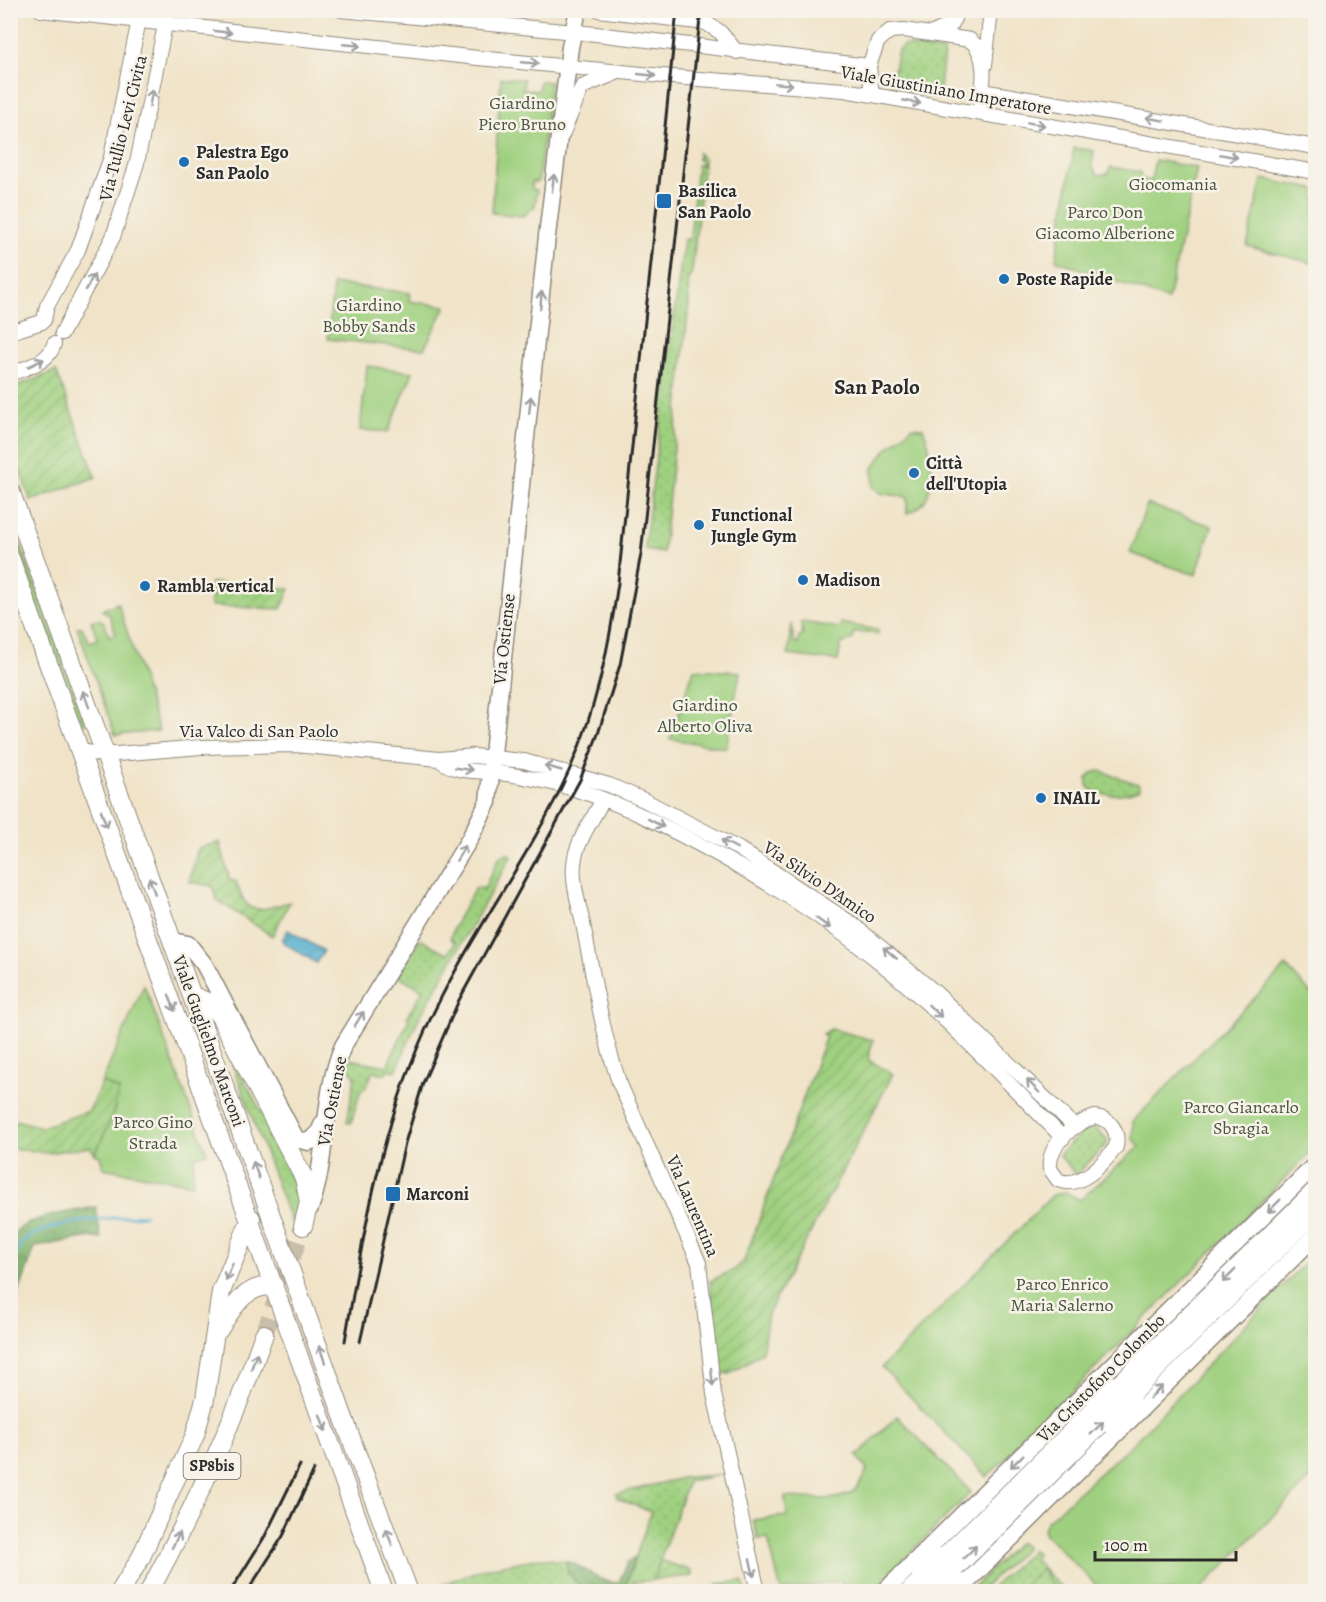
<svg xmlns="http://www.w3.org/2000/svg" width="1326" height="1602" font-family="Alegreya,serif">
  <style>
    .grass { fill: url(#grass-dots); stroke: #657e55; stroke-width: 1.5 }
    .forest { fill: url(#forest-crowns); stroke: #556e4c; stroke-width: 1.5 }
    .park { fill: #9fd07f; stroke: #657e55; stroke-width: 1.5 }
    .garden { fill: url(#garden-furrows); stroke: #657e55; stroke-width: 1.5 }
    .water { fill: url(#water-waves); stroke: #3e6c7d; stroke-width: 1.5 }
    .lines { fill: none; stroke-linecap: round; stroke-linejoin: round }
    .stream { stroke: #51aecf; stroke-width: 3 }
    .primary-tunnel { stroke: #c9bea9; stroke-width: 18; stroke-dasharray: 18 9; stroke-linecap: butt }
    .tertiary-casing { stroke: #8e877a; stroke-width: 16 }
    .secondary-casing { stroke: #8e877a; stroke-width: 19 }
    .primary-casing { stroke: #8e877a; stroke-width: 20 }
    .tertiary { stroke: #fff; stroke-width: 14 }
    .secondary { stroke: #fff; stroke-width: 16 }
    .primary { stroke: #fff; stroke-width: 18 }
    .rail { stroke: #2b2b2b; stroke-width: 3 }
    .oneway { stroke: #a0a0a0 }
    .poi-dot { fill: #1f6fb2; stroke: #f7f3e8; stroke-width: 2 }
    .labels { text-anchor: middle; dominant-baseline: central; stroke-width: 5; stroke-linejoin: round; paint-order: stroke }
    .shield { fill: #f7f3e8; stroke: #686764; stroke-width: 1.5 }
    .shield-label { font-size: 16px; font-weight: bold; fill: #2b2b2b }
    .street-label { font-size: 18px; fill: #2b2b2b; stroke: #f7f3e8 }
    .park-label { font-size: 18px; fill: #485440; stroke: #f7f3e8 }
    .poi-label { font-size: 18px; font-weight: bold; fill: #2b2b2b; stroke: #f7f3e8; text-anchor: start }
    .quarter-label { font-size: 21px; font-weight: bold; fill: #2b2b2b; stroke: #f7f3e8 }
  </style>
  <defs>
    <pattern id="grass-dots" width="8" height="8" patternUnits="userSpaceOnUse" patternTransform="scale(1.5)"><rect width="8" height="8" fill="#9fd07f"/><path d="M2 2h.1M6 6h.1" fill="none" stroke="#89b36e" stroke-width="1.8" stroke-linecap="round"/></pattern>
    <pattern id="forest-crowns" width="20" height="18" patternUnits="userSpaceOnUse" patternTransform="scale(1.5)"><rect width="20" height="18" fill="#7fb26e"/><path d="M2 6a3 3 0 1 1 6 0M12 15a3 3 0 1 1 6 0" fill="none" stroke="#68915b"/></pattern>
    <pattern id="garden-furrows" width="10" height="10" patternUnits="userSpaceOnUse" patternTransform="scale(1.5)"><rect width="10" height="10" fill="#9fd07f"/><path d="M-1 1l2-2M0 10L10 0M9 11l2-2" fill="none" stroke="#89b36e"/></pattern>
    <pattern id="water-waves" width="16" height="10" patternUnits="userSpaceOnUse" patternTransform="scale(1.5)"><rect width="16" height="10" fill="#51aecf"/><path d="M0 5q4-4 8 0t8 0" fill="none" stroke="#438ea8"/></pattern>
  </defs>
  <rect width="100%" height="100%" fill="#f7f3e8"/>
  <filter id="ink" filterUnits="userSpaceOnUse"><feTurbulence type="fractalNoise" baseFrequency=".0167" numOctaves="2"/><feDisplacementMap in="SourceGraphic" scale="12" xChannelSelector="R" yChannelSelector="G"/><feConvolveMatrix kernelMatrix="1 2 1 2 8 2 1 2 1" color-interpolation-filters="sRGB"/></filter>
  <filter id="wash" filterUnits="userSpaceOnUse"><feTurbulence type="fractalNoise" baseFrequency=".008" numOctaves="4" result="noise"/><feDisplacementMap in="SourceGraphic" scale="24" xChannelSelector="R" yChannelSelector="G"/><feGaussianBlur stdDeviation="1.35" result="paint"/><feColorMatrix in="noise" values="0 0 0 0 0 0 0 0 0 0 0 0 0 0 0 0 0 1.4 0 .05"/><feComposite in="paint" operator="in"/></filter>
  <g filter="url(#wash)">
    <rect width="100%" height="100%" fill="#f0e3c8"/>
    <path class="grass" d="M 904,45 L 944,51 L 939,98 L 890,90 L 898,50 Z
      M 698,153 L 704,159 L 692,272 L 688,280 L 689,303 L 663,553 L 646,550 L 645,543 L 684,239 L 690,239 L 697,165 L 702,165 L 702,161 L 698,160 Z
      M 15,529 L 85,723 L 79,726 L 11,535 L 11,531 Z
      M 1100,771 L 1138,784 L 1140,789 C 1127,795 1099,798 1088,787 L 1087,779 L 1092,773 Z
      M 505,854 L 512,855 L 417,1022 L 396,1071 L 388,1069 L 385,1074 L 373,1071 L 366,1087 L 360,1092 L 351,1123 L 347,1122 L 355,1076 L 347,1067 L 350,1059 L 387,1066 L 409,1019 L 407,1017 L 423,990 L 397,975 L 420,939 L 448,954 L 455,943 L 450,938 L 458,918 L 476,887 L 484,889 L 499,857 Z
      M 226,1047 L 295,1173 L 303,1201 L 291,1222 Z
      M 1092,1125 L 1107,1140 L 1107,1144 L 1078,1173 L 1075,1173 L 1059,1155 L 1088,1126 Z
      M 1315,1174 L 1315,1181 L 1112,1382 L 1101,1386 Z
      M 721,1475 L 688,1481 L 653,1580 L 634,1582 L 636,1591 L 624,1591 L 651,1512 L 617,1498 L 616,1494 L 686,1477 Z
      M 1021,1543 L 1026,1547 L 980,1591 L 968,1592 L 1017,1544 Z
      M 1032,1550 L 1037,1555 L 1034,1559 L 1064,1591 L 1054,1591 L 1042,1569 L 1018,1591 L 987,1592 Z
      M 539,1558 L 566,1561 L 568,1572 L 584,1591 L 425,1591 L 482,1569 Z
      M 742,1581 L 746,1591 L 713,1591 L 718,1584 Z"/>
    <path class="forest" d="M 96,1207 L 101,1239 L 90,1237 L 35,1247 L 13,1309 L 17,1312 L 11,1353 L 11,1236 C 30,1214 68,1213 96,1207 Z
      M 634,1558 L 624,1592 L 584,1591 L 568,1572 L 566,1561 C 584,1565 601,1586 619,1582 L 628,1562 Z"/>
    <path class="park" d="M 501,78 L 524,79 L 523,89 L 538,91 L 540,81 L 551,82 L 538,182 L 532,182 L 532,189 L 537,190 L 535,206 L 523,216 L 492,213 Z
      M 1074,148 L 1094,151 L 1092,166 L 1098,175 L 1108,174 L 1110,167 L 1141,172 L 1140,179 L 1151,181 L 1155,160 L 1197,168 L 1168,300 L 1056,260 Z
      M 1262,179 L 1315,189 L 1315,264 L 1247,246 Z
      M 333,284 L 410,293 L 409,301 L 446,306 L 424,349 L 328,339 Z
      M 367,366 L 413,372 L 388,432 L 360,430 Z
      M 912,427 L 923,428 C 933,451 941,505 907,513 L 907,497 L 880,493 L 873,487 L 873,468 L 887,449 Z
      M 1147,504 L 1212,526 L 1196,575 L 1130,553 Z
      M 118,603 L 159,731 L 115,735 L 77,627 L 82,627 L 89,642 L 98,639 L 91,621 L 98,619 L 103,621 L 109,636 L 116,634 L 109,614 L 102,610 Z
      M 801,622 L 840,628 L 841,623 L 878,630 L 878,634 L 854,632 L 853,639 L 841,644 L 838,661 L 788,655 L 792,624 L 794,642 L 798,643 L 799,636 L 803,636 Z
      M 694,669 L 740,672 L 726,748 L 670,739 Z
      M 1286,966 L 1315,998 L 1315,1148 L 987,1477 L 882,1367 L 1053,1195 L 1066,1192 L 1080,1200 L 1140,1146 L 1133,1139 L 1133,1121 Z
      M 144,985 L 207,1153 L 194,1157 L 193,1184 L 103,1168 L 100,1156 L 95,1154 L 112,1117 L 119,1090 L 102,1082 Z
      M 1315,1252 L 1315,1474 L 1199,1591 L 1102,1591 L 1045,1534 L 1043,1529 L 1046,1522 L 1135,1441 Z
      M 897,1416 L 971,1492 L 872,1591 L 844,1591 L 841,1581 L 781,1591 L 768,1538 L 758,1539 L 753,1520 L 787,1516 L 785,1497 C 803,1497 835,1503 851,1493 C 859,1488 863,1478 867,1470 L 857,1456 Z
      M 1042,1569 L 1054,1591 L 1018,1591 Z"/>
    <path class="garden" d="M 56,371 L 96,477 L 31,501 L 11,447 L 11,388 Z
      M 211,583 L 290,589 L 281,609 L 210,606 Z
      M 220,842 L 230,881 L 236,881 C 247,919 258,910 290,902 L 272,936 L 218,901 L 212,886 L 189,882 L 198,848 Z
      M 831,1029 L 873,1040 L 868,1060 L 893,1074 L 768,1314 L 762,1353 L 729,1374 L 719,1372 L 710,1281 L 734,1270 L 744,1261 L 826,1036 L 822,1034 Z
      M 102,1082 L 119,1090 L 112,1117 L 95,1154 L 90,1147 L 47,1153 L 11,1148 L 11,1119 L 42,1127 L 89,1111 Z
      M 660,1560 L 692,1571 L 692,1576 L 653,1580 Z"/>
    <path class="water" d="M 288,930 L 324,951 L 316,963 L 284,943 L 282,940 Z"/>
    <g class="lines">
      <path class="stream" d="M 10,1270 C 14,1262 16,1251 21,1244 C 38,1221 117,1218 145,1215"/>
    </g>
  </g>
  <g filter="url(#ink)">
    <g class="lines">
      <path class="primary-tunnel" d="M 264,1334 L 303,1226"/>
      <g class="tertiary-casing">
        <path id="tertiary" d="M 41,10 L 478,58 L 673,77 L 844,90 L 1316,172
          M 341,10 L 596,34 L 869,66
          M 599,10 L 706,23 L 720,32 L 737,52
          M 931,34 L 952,24 L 957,10
          M 985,65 L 991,10
          M 982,91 L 1316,147
          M 872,95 L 869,66 L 878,41 L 890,31 L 904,30 L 970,40 C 991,56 982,92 979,113
          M 562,135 L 582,87 L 616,73
          M 44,320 L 47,306 L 78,250 L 111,157 L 141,10
          M 10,332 L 42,322
          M 62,333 L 113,237 L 137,163 L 168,10
          M 10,374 C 27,367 49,363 54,344
          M 80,751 L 105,755 L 201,747 L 295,745 L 439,759 L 474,756 L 524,761 L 609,785 L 644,800 L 739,849 L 851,923 L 936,993 L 1075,1127
          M 439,759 C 453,772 473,771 491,772 C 545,778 598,794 647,818 C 724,855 805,903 872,956 C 940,1010 1001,1076 1063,1138
          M 603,799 C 594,818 579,837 575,857 C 570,880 580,907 584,929 C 594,980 602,1032 619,1082 L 699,1263 L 714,1394 L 758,1592
          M 1095,1117 C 1111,1118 1119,1132 1116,1147 C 1104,1163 1080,1190 1058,1180 L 1050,1169 C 1047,1145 1074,1123 1095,1117 Z"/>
      </g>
      <g class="secondary-casing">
        <path id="secondary" d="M 172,941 L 188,944 L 204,964 L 296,1139 L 309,1142 L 319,1132 L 323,1123
          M 310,1208 C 329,1157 321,1097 343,1046 L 469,840 L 488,802 L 547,236 L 570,47 L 578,10
          M 884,1592 L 1316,1164
          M 957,1592 L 1316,1235"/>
      </g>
      <g class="primary-casing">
        <path id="primary" d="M 10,490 L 356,1452 L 409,1592
          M 10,558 L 384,1592
          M 193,996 L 210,1003 L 221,1018 L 304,1178 L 309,1202 L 303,1226
          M 218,1331 C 232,1309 245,1284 274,1286
          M 1085,1394 L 1117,1385
          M 1115,1433 L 1131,1401
          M 921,1577 L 931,1547
          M 120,1592 L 141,1557 L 195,1435 L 205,1399 L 221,1292 L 251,1218
          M 149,1592 C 194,1509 233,1424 264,1334
          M 909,1592 L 1316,1190
          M 931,1592 L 1316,1211
          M 936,1592 L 965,1583"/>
      </g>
      <use href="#tertiary" class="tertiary"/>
      <use href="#secondary" class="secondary"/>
      <use href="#primary" class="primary"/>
      <path class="rail" d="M 345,1341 C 363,1236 380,1131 424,1033 C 464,942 528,862 569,771 C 596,711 609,647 618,583 L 677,10
        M 360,1342 L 405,1143 L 423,1083 L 459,1000 L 580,780 L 598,734 L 620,665 L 641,554 L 701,10
        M 230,1592 L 265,1536 L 300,1465
        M 247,1592 L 283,1536 L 314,1470"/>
    </g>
    <defs><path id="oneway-shaft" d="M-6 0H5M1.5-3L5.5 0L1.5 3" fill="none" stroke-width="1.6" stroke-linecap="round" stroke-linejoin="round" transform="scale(1.5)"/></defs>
    <g class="oneway">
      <use href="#oneway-shaft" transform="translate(223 32) rotate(6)"/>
      <use href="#oneway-shaft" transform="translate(352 45) rotate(5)"/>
      <use href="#oneway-shaft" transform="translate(530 63) rotate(5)"/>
      <use href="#oneway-shaft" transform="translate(647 75) rotate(6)"/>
      <use href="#oneway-shaft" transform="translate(784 84) rotate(4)"/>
      <use href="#oneway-shaft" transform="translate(151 98) rotate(-79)"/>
      <use href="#oneway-shaft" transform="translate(912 102) rotate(10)"/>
      <use href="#oneway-shaft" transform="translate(1155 119) rotate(-170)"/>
      <use href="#oneway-shaft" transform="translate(1036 124) rotate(10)"/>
      <use href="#oneway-shaft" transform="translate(1229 156) rotate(10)"/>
      <use href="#oneway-shaft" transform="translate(553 183) rotate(-83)"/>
      <use href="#oneway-shaft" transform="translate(90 282) rotate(-63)"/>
      <use href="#oneway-shaft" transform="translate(541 300) rotate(-85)"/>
      <use href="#oneway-shaft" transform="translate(36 363) rotate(-26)"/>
      <use href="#oneway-shaft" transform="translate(530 405) rotate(-84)"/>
      <use href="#oneway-shaft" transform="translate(86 699) rotate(-110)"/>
      <use href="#oneway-shaft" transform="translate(553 768) rotate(-164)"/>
      <use href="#oneway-shaft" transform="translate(464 769) rotate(9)"/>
      <use href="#oneway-shaft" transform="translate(104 819) rotate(70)"/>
      <use href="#oneway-shaft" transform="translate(656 823) rotate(27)"/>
      <use href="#oneway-shaft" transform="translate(729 844) rotate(-152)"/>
      <use href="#oneway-shaft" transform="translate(461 853) rotate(-59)"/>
      <use href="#oneway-shaft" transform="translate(152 886) rotate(-110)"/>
      <use href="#oneway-shaft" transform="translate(823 923) rotate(35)"/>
      <use href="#oneway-shaft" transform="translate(890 953) rotate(-140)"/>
      <use href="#oneway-shaft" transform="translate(172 1003) rotate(70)"/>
      <use href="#oneway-shaft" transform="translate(935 1011) rotate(43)"/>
      <use href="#oneway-shaft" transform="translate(359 1019) rotate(-58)"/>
      <use href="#oneway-shaft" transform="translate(1033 1086) rotate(-134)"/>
      <use href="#oneway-shaft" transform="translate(256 1170) rotate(-110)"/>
      <use href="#oneway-shaft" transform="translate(1274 1206) rotate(135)"/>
      <use href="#oneway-shaft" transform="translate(229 1272) rotate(113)"/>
      <use href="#oneway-shaft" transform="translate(1229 1276) rotate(135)"/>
      <use href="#oneway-shaft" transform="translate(322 1354) rotate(-109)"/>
      <use href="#oneway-shaft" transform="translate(254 1361) rotate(-71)"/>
      <use href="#oneway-shaft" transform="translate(712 1377) rotate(84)"/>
      <use href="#oneway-shaft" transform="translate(1156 1392) rotate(-45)"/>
      <use href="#oneway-shaft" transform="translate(323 1423) rotate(70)"/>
      <use href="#oneway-shaft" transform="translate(1097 1428) rotate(-45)"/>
      <use href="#oneway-shaft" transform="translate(1017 1461) rotate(135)"/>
      <use href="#oneway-shaft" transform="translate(389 1537) rotate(-111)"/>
      <use href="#oneway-shaft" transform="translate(176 1540) rotate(-63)"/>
      <use href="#oneway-shaft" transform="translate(970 1552) rotate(-44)"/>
      <use href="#oneway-shaft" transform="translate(752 1568) rotate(77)"/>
    </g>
  </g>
  <g class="poi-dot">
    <circle cx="184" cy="162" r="6"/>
    <rect x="656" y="193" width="16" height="16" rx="3"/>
    <circle cx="1004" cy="279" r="6"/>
    <circle cx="914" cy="473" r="6"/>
    <circle cx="699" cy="525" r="6"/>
    <circle cx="803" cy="580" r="6"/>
    <circle cx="145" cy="586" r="6"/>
    <circle cx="1041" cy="798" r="6"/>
    <rect x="385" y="1186" width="16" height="16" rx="3"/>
  </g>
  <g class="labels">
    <rect class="shield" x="183.5" y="1453" width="57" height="26" rx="4.5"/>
    <g class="shield-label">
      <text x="212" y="1466">SP8bis</text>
    </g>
    <g class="street-label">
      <text transform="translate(946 90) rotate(10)">Viale Giustiniano Imperatore</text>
      <text transform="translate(123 128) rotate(-76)">Via Tullio Levi Civita</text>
      <text transform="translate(504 639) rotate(-84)">Via Ostiense</text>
      <text x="259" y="731">Via Valco di San Paolo</text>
      <text transform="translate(820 882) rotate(34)">Via Silvio D'Amico</text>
      <text transform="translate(209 1041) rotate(70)">Viale Guglielmo Marconi</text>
      <text transform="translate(332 1101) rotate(-79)">Via Ostiense</text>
      <text transform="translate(693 1206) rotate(67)">Via Laurentina</text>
      <text transform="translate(1101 1378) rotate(-45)">Via Cristoforo Colombo</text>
    </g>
    <g class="park-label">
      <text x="522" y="103">Giardino<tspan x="522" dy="21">Piero Bruno</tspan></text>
      <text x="1173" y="184">Giocomania</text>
      <text x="1105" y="212">Parco Don<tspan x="1105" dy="21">Giacomo Alberione</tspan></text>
      <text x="369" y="305">Giardino<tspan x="369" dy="21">Bobby Sands</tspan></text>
      <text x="705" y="705">Giardino<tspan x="705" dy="21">Alberto Oliva</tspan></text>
      <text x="1241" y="1107">Parco Giancarlo<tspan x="1241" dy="21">Sbragia</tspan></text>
      <text x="153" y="1122">Parco Gino<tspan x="153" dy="21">Strada</tspan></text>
      <text x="1062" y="1284">Parco Enrico<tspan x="1062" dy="21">Maria Salerno</tspan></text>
    </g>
    <g class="poi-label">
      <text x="196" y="152">Palestra Ego<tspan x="196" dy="21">San Paolo</tspan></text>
      <text x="678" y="191">Basilica<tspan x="678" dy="21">San Paolo</tspan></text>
      <text x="1016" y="279">Poste Rapide</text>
      <text x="926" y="463">Città<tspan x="926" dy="21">dell'Utopia</tspan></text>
      <text x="711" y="515">Functional<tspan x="711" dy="21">Jungle Gym</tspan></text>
      <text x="815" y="580">Madison</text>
      <text x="157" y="586">Rambla vertical</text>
      <text x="1053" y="798">INAIL</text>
      <text x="406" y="1194">Marconi</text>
    </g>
    <g class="quarter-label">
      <text x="877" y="387">San Paolo</text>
    </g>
  </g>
  <rect width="1326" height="1602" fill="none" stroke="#f7f3e8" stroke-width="36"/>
  <path d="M1095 1551v9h141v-9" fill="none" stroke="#2b2b2b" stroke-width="3"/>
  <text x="1104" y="1551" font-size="18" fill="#2b2b2b" stroke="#f7f3e8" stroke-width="4.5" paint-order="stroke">100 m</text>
</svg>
